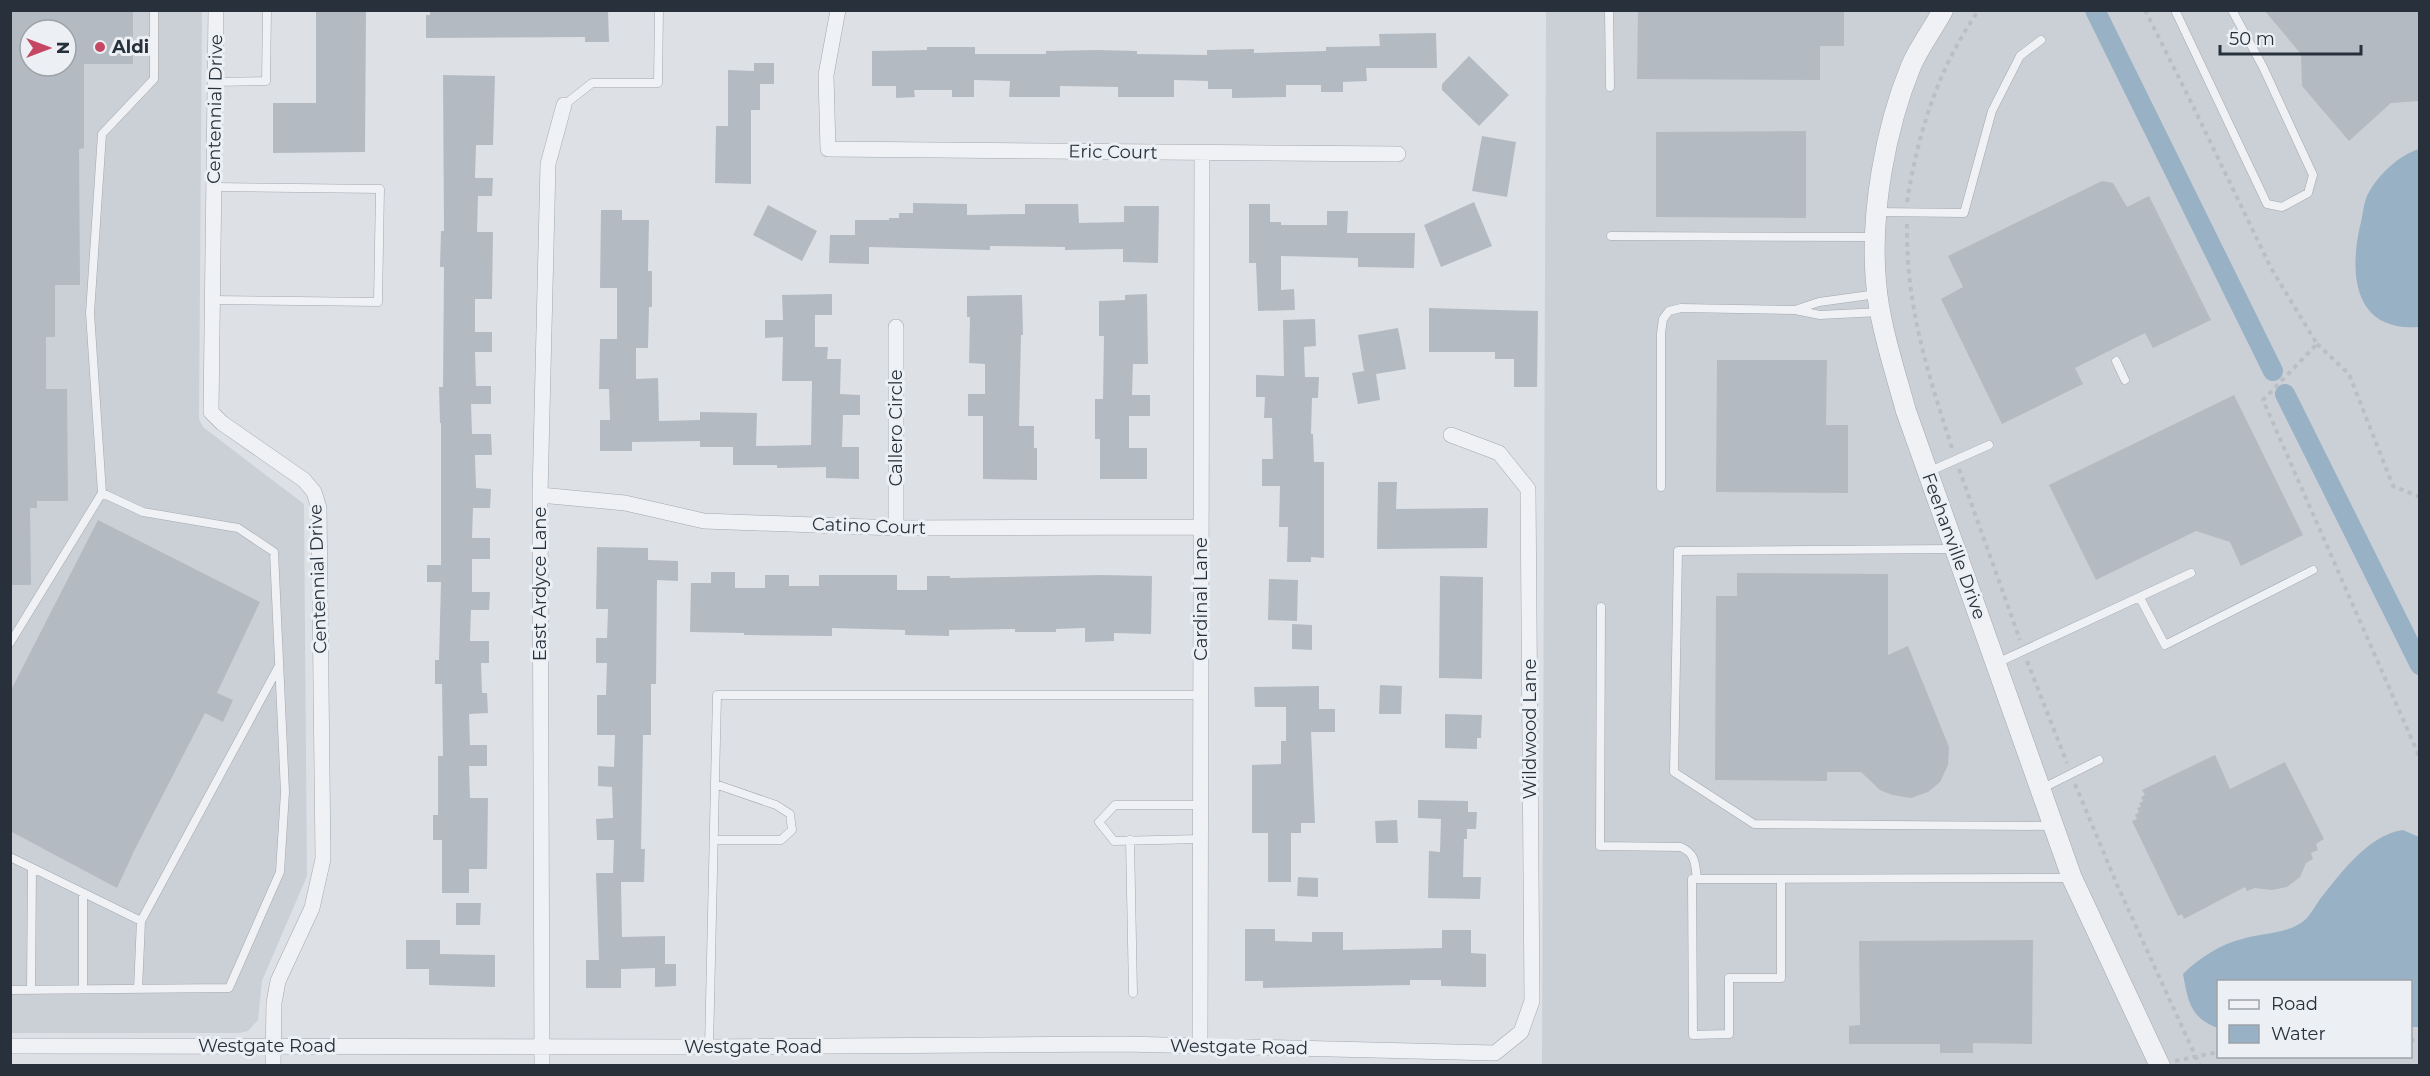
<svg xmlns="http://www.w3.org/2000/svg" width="2430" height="1076" font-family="Montserrat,sans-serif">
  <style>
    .built { fill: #cbd0d7; fill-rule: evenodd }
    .water { fill: #99b1c4 }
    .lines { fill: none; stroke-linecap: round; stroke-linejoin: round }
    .canal { stroke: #99b1c4; stroke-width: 20 }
    .building { fill: #b4bac2; fill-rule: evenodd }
    .service-casing { stroke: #a3a8af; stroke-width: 9 }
    .minor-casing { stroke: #a3a8af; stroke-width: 16 }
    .tertiary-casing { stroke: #a3a8af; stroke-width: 21 }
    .path { stroke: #bbbfc4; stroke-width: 4; stroke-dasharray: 4.5 4.5; stroke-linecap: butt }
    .service { stroke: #eff1f4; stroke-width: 8 }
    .minor { stroke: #eff1f4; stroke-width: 15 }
    .tertiary { stroke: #eff1f4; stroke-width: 20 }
    .poi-dot { fill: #c54763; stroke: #ecf0f4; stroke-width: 2 }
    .labels { text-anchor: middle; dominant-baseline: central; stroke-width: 6; stroke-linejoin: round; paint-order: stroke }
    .poi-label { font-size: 18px; font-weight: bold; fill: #27303b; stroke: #ecf0f4; text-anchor: start }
    .street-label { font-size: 18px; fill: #27303b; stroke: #ecf0f4 }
  </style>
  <rect width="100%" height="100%" fill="#dde1e6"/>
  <path class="built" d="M 11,11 L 202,11 L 199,419 L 203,427 L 304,504 L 307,876 L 262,981 L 258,1020 L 248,1031 L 240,1033 L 11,1033 ZM 30,30 L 66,30 L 66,66 L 30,66 Z
    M 1546,11 L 2419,11 L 2419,1065 L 1542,1065 ZM 2218,982 L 2410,982 L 2410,1056 L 2218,1056 Z"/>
  <path class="water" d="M 2419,149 L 2419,327 C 2354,332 2349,275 2360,226 C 2363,216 2363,203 2368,194 C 2378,175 2399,155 2419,149 Z
    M 2403,830 L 2419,837 L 2419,1027 L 2411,1027 L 2410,982 L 2218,982 L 2218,1028 C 2190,1018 2188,1001 2183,974 C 2199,958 2221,944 2242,939 C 2263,933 2291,934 2307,918 C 2312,912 2316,905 2320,899 C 2341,873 2368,835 2403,830 Z"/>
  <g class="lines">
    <path class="canal" d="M 2095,10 L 2273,371
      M 2285,394 L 2420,665"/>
  </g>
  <path class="building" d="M 10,10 L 133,10 L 133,64 L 84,64 L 84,148 L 79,149 L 80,285 L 55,285 L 55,337 L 46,337 L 46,389 L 67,389 L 68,501 L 37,501 L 37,508 L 30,508 L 31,585 L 10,585 ZM 30,30 L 66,30 L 66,66 L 30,66 Z
    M 316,10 L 366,10 L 365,152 L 273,153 L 273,103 L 316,103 Z
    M 430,10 L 608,10 L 609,42 L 585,42 L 585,37 L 426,38 L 426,15 L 430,15 Z
    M 1638,10 L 1844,10 L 1844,46 L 1820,46 L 1820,80 L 1637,79 Z
    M 2264,10 L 2420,10 L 2420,101 L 2391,103 L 2349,141 L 2302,86 L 2301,54 Z
    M 1436,33 L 1437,68 L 1366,68 L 1367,81 L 1343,82 L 1343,92 L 1321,92 L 1321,85 L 1286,85 L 1286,97 L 1232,98 L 1232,89 L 1208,89 L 1208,81 L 1174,80 L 1174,97 L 1118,97 L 1118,87 L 1060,86 L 1060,97 L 1009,97 L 1010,81 L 974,80 L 974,97 L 952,97 L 952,90 L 914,90 L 915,97 L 896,98 L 896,86 L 872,86 L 872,51 L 927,50 L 927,47 L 975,47 L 975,54 L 1046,54 L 1046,51 L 1097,50 L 1137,51 L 1137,54 L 1207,55 L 1207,50 L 1254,49 L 1254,53 L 1326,51 L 1326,47 L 1380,46 L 1379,34 Z
    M 1469,56 L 1509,95 L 1479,126 L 1442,90 L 1442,84 Z
    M 754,63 L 774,63 L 774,84 L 760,84 L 760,110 L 751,110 L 751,184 L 715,183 L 716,126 L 728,126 L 728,70 L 754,71 Z
    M 443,75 L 495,76 L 493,145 L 476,145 L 475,178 L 493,178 L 492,196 L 478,196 L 477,232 L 493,232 L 492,299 L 475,299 L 475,332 L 492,332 L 492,352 L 475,352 L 476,386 L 491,386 L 491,404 L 471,404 L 472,434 L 491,434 L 492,455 L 475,455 L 476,488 L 491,489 L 490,508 L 473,508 L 472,538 L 490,538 L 490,559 L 472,559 L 472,592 L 490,592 L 489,610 L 471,610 L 470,641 L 489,641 L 489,663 L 481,663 L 482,693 L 487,693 L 488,713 L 469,714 L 470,745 L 487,745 L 487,766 L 469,766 L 470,798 L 488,798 L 487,869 L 469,869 L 469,893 L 442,893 L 442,840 L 433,840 L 433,815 L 438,815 L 438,756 L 443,756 L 442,684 L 435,684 L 435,660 L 439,660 L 441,582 L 427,582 L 427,565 L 441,565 L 441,423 L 440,423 L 439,387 L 443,387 L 444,267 L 440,267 L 441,231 L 444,231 Z
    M 1806,131 L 1806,218 L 1656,217 L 1656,132 Z
    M 1482,136 L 1516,142 L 1507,197 L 1472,191 Z
    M 2102,181 L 2113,183 L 2127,207 L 2149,196 L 2211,320 L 2153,348 L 2145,333 L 2075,368 L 2083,384 L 2002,424 L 1941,299 L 1963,287 L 1948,256 Z
    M 1474,202 L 1492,246 L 1441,267 L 1424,225 Z
    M 913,203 L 967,204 L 967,215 L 1025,214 L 1025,204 L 1078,204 L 1079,223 L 1124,222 L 1124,206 L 1159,206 L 1158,263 L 1123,262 L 1123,249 L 1065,250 L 1065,247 L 990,246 L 990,250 L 869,247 L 869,264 L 829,263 L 830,235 L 855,235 L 855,220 L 889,220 L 889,218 L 899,218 L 899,213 L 913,213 Z
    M 1249,204 L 1270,204 L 1270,222 L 1281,222 L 1281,225 L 1327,225 L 1327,211 L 1348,211 L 1347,233 L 1415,233 L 1414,268 L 1358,267 L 1358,258 L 1281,256 L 1281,290 L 1294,289 L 1295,310 L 1258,311 L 1256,263 L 1249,263 Z
    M 768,205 L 817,231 L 802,261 L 753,235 Z
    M 601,210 L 622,210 L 622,220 L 649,220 L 648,271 L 652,271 L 652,307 L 649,307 L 648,348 L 636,348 L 636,379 L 658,378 L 659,421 L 700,420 L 700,412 L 757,413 L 756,446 L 811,445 L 812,381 L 782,381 L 783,337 L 765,338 L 765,320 L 783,320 L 782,295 L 832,294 L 832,315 L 815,315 L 815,347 L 828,347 L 827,359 L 841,359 L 840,394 L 860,395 L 860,415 L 843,415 L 842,447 L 859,447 L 859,479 L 826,478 L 826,467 L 777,468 L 777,465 L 733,465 L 733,447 L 700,447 L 700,441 L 632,442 L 632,451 L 600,451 L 600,420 L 610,420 L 609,389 L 599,389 L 600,339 L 617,339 L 617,288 L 600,288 Z
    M 1147,294 L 1148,364 L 1133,364 L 1132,395 L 1150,395 L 1150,416 L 1129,416 L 1129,448 L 1147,448 L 1147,479 L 1100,479 L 1100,439 L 1095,439 L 1095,399 L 1103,399 L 1104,336 L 1099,336 L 1099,301 L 1125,300 L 1125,295 Z
    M 1022,295 L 1023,335 L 1021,335 L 1019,426 L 1034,426 L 1034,448 L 1037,448 L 1037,480 L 983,479 L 983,416 L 968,416 L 968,394 L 985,394 L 985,364 L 969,363 L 970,317 L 967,317 L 967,296 Z
    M 1429,308 L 1538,311 L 1537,387 L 1514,387 L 1514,359 L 1495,359 L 1495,352 L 1429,352 Z
    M 1315,319 L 1316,346 L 1304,347 L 1305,377 L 1319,377 L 1318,398 L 1312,398 L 1311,434 L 1313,434 L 1314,462 L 1324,462 L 1324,558 L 1311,557 L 1311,562 L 1287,562 L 1288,527 L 1279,527 L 1280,486 L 1262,486 L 1262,459 L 1273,459 L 1272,418 L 1264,418 L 1265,397 L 1256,397 L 1256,375 L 1284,376 L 1283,320 Z
    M 1398,328 L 1406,369 L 1376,374 L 1380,400 L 1358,404 L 1352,373 L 1364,371 L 1358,335 Z
    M 1717,360 L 1827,360 L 1826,425 L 1848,425 L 1848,493 L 1716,492 Z
    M 2234,395 L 2303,535 L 2241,566 L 2230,542 L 2196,531 L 2096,580 L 2049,485 Z
    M 1378,482 L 1397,482 L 1396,509 L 1488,508 L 1487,548 L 1377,549 Z
    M 98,520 L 260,602 L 217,693 L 233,700 L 223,722 L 205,713 L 135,849 L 117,888 L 10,831 L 10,692 Z
    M 597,547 L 648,548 L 648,560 L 678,561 L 678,581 L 657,580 L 656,684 L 651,684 L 651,735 L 643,735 L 641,849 L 645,849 L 644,882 L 621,882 L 622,937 L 665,936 L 665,964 L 676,964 L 676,986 L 655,987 L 655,968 L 621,969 L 621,988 L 586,988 L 586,960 L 599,960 L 596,873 L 613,873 L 614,840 L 597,840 L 596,819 L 613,818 L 612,787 L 598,786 L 598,766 L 614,767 L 615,735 L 597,735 L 597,695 L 606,695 L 607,663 L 596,663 L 596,638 L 607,638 L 608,609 L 596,609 Z
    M 711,572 L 735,572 L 735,588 L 765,588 L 765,575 L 789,575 L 789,586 L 819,586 L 819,575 L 897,575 L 897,590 L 927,590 L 927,576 L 950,576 L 950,578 L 1102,575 L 1152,576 L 1151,634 L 1114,633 L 1114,641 L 1085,642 L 1085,628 L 1056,629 L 1056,632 L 1015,632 L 1015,629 L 949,630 L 949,636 L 905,635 L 905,630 L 832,628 L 832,636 L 744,635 L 744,633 L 690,632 L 691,583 L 711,583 Z
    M 1737,573 L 1888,574 L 1888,655 L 1908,646 L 1949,747 L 1948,765 L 1940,782 L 1928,792 L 1911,798 L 1892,795 L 1880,790 L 1861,772 L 1827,772 L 1827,781 L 1715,780 L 1716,596 L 1737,596 Z
    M 1440,576 L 1483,577 L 1482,679 L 1439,678 Z
    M 1269,579 L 1298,580 L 1297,621 L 1268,620 Z
    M 1292,624 L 1312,625 L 1312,650 L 1292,649 Z
    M 1380,685 L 1402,686 L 1401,714 L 1379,714 Z
    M 1319,686 L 1319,709 L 1335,709 L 1335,732 L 1311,732 L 1315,823 L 1301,823 L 1301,833 L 1291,833 L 1291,882 L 1268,882 L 1268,833 L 1252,833 L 1252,765 L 1281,764 L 1281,741 L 1286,741 L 1286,707 L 1255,707 L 1254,687 Z
    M 1445,714 L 1482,715 L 1481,738 L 1477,738 L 1477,749 L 1445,748 Z
    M 2215,755 L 2230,789 L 2285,762 L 2324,839 L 2316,844 L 2318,850 L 2311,853 L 2313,859 L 2306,863 L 2300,877 L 2287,887 L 2272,890 L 2255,888 L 2247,891 L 2245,887 L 2184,919 L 2182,914 L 2178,916 L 2132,821 L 2137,819 L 2135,815 L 2139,812 L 2137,808 L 2141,807 L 2139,803 L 2143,801 L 2141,797 L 2145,795 L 2142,790 Z
    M 1418,800 L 1468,801 L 1468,812 L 1477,812 L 1476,829 L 1467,829 L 1467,839 L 1464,839 L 1463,877 L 1481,877 L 1480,899 L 1428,898 L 1429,851 L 1440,852 L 1441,819 L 1418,818 Z
    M 1397,820 L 1398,843 L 1376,843 L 1375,821 Z
    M 1298,877 L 1318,878 L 1318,897 L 1297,896 Z
    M 456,903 L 481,903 L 480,925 L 456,925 Z
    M 1245,929 L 1275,929 L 1275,941 L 1312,942 L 1312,932 L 1343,932 L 1343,950 L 1442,948 L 1442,930 L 1471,930 L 1471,953 L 1486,954 L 1486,987 L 1441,986 L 1441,980 L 1410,980 L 1410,985 L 1263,988 L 1263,981 L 1245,981 Z
    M 406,940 L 440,940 L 440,954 L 495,955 L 495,987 L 429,985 L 429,969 L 406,969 Z
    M 2033,940 L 2032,1044 L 1973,1043 L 1973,1053 L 1940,1053 L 1940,1044 L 1849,1044 L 1849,1026 L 1860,1025 L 1859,941 Z"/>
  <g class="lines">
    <g class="service-casing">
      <path id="service" d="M 1609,10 L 1610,87
        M 2175,10 L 2267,204 L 2282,207 L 2308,193 L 2313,175 L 2263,67 L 2232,10
        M 215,82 L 266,81 L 267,10
        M 564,105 L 592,83 L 658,83 L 659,10
        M 1876,212 L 1964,213 L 1992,111 L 2020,56 L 2041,40
        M 1611,236 L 1875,237
        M 212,300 L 378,302 L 380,189 L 214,187
        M 1795,310 L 1820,315 L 1880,312
        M 2116,361 L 2125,380
        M 1928,472 L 1989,445
        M 1661,487 L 1661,333 L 1663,319 L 1669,311 L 1681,308 L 1795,310 L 1819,302 L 1877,294
        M 1954,549 L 1678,551 L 1674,772 L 1754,824 L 2052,826
        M 2140,598 L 2165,645 L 2313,570
        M 1601,607 L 1600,846 L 1681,847 C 1696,854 1695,864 1697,879
        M 10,643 L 102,493 L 90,313 L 102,134 L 154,79 L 154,10
        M 1997,663 L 2191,573
        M 2041,789 L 2099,760
        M 1201,805 L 1115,805 L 1099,822 L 1114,841 L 1201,839
        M 714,840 L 781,840 L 792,830 L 790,814 L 776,805 L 715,784
        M 1130,840 L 1133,993
        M 10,857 L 141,921
        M 1781,879 L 1781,978 L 1729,978 L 1729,1034 L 1693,1035 L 1692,879 L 2072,878
        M 83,989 L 83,893
        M 138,989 L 141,921 L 279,666
        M 10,990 L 229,988 L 280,872 L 285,792 L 274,552 L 238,528 L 143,512 L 102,493
        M 31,990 L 32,868
        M 709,1047 L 717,695 L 1201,695"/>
    </g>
    <g class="minor-casing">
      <path id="minor" d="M 216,10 L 211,412 L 222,423 L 304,480 L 314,492 L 319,508 L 323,859 L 312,908 L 278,981 L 274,1003 L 273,1066
        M 838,10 L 826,75 L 828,149 L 1398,154
        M 540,495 L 625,503 L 704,521 L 896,528 L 1201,527
        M 896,528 L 896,327
        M 10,1046 L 709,1047 L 1122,1044 L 1495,1053 L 1521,1032 L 1532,1001 L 1528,489 L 1499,453 L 1451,435
        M 1200,1046 L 1202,153
        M 542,1066 L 540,495 L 548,164 L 564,105"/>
    </g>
    <g class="tertiary-casing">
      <path id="tertiary" d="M 1943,10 C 1933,29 1919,47 1911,66 C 1885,129 1870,214 1876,282 C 1879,323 1895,371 1906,411 L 2072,878 L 2160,1066"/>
    </g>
    <path class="path" d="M 2145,10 L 2192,104 L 2271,268 L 2317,344 L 2263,400 L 2420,758
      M 1907,202 C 1918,133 1938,68 1979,10
      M 1907,224 C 1906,306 1927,371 1952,448
      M 2317,344 L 2349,374 L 2393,486 L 2420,497
      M 1959,469 L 2020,640
      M 2027,661 L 2067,763
      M 2075,784 L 2118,887 L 2200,1066
      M 2410,1040 L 2420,1041
      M 2175,1061 L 2218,1052"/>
    <use href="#service" class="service"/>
    <use href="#minor" class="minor"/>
    <use href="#tertiary" class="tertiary"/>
  </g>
  <circle class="poi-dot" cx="100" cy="47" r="6"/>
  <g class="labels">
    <g class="poi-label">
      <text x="112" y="47">Aldi</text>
    </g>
    <g class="street-label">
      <text transform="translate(215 109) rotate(-89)">Centennial Drive</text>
      <text transform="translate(1113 152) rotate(1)">Eric Court</text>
      <text transform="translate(896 428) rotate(-90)">Callero Circle</text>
      <text transform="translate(869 526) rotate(2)">Catino Court</text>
      <text transform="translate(1954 546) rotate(70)">Feehanville Drive</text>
      <text transform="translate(318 579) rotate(-92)">Centennial Drive</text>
      <text transform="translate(540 584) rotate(-90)">East Ardyce Lane</text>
      <text transform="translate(1201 599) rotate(-90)">Cardinal Lane</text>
      <text transform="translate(1530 729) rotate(-90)">Wildwood Lane</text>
      <text x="267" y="1046">Westgate Road</text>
      <text x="753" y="1047">Westgate Road</text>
      <text transform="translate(1239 1047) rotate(1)">Westgate Road</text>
    </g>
  </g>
  <rect width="2430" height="1076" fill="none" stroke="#27303b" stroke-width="24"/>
  <rect x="2217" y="980" width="195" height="78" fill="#ecf0f4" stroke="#9da3aa" stroke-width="1.5"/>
  <rect x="2229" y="1000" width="30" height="9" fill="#eff1f4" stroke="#9da3aa" stroke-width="1.5"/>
  <text x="2271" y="1010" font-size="18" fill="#27303b">Road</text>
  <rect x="2229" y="1025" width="30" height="18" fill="#99b1c4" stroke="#9da3aa" stroke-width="1.5"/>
  <text x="2271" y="1040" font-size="18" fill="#27303b">Water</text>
  <g transform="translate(48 48) rotate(90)"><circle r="28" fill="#ecf0f4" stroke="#9da3aa" stroke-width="1.5"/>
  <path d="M0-4.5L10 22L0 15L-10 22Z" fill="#c54763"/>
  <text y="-9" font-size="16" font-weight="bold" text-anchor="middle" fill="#27303b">N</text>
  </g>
  <path d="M2220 45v9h141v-9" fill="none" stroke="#27303b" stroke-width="3"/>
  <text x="2229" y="45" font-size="18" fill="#27303b" stroke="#ecf0f4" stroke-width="4.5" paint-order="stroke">50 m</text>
</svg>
